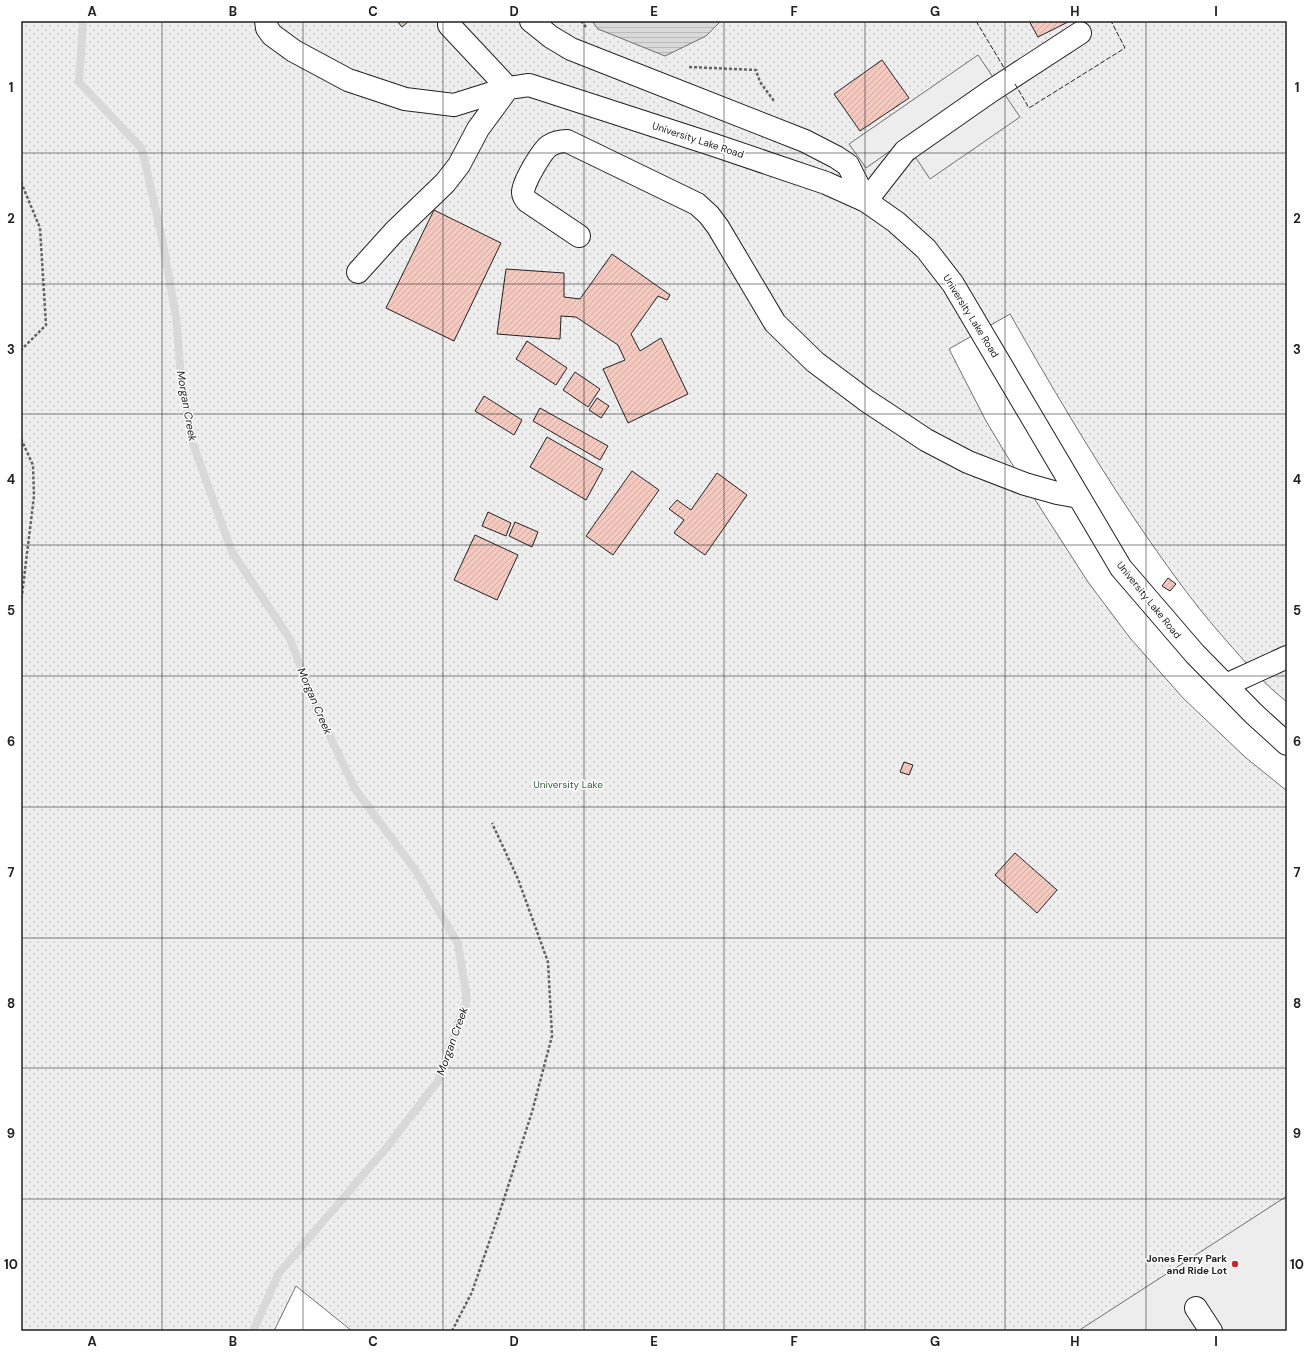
<svg xmlns="http://www.w3.org/2000/svg" width="1308" height="1352" font-family="'DM Sans',sans-serif">
  <style>
    .park { fill: url(#park-dots); stroke: #6f6f6f }
    .parking { fill: #ededed; stroke: #6f6f6f }
    .water { fill: url(#water-rules); stroke: #6f6f6f }
    .lines { fill: none; stroke-linecap: round; stroke-linejoin: round }
    .stream { stroke: #d9d9d9; stroke-width: 8 }
    .building { fill: url(#building-hatch); stroke: #222 }
    .minor-casing { stroke: #222; stroke-width: 24 }
    .path { stroke: #646464; stroke-width: 2.5; stroke-dasharray: 3 2; stroke-linecap: butt }
    .minor { stroke: #fff; stroke-width: 22 }
    .fence { stroke: #222; stroke-width: 1; stroke-dasharray: 5 2; stroke-linecap: butt }
    .grid { fill: none; stroke: #222; stroke-width: 1; stroke-opacity: 0.55 }
    .poi-dot { fill: #c62828; stroke: #fff; stroke-width: 1.5 }
    .labels { text-anchor: middle; dominant-baseline: central; stroke-width: 3; stroke-linejoin: round; paint-order: stroke }
    .street-label { font-size: 10px; fill: #222; stroke: #fff }
    .park-label { font-size: 10px; fill: #2f5e38; stroke: #fff }
    .poi-label { font-size: 10px; font-weight: bold; fill: #222; stroke: #fff; text-anchor: end }
    .water-label { font-size: 11px; font-style: italic; fill: #222; stroke: #fff }
    .neatline { fill: none; stroke: #222; stroke-width: 1.5 }
    .grid-label { font-size: 13px; text-anchor: middle; font-weight: bold; fill: #222 }
  </style>
  <defs>
    <pattern id="park-dots" width="8" height="8" patternUnits="userSpaceOnUse"><rect width="8" height="8" fill="#eee"/><path d="M2 2h.1M6 6h.1" fill="none" stroke="#ccc" stroke-width="1.8" stroke-linecap="round"/></pattern>
    <pattern id="water-rules" width="6" height="5" patternUnits="userSpaceOnUse"><rect width="6" height="5" fill="#d9d9d9"/><path d="M0 2.5h6" fill="none" stroke="#bababa"/></pattern>
    <pattern id="building-hatch" width="6" height="6" patternUnits="userSpaceOnUse"><rect width="6" height="6" fill="#f3c9c0"/><path d="M-1 1l2-2M0 6l6-6M5 7l2-2" fill="none" stroke="#d0aca5"/></pattern>
  </defs>
  <rect width="100%" height="100%" fill="#fff"/>
  <path class="park" d="M 21,21 L 1287,21 L 1287,702 C 1264,684 1244,661 1225,639 C 1192,602 1164,562 1136,521 C 1091,454 1050,384 1010,314 L 949,349 L 986,421 L 1007,456 L 1088,582 L 1130,638 L 1183,698 L 1245,757 L 1287,791 L 1287,1331 L 352,1331 L 296,1286 L 274,1331 L 21,1331 Z"/>
  <path class="parking" d="M 978,55 L 1020,117 L 930,179 L 916,158 L 901,167 L 890,151 L 866,168 L 849,144 Z
    M 1287,1196 L 1287,1331 L 1078,1331 Z"/>
  <path class="water" d="M 592,21 L 721,21 L 706,36 L 665,56 L 598,29 Z"/>
  <g class="lines">
    <path class="stream" d="M 83,21 L 79,82 L 142,149 L 162,238 L 176,317 L 181,378 L 193,444 L 232,552 L 290,639 L 316,707 L 355,789 L 416,871 L 458,944 L 467,999 L 438,1081 L 387,1147 L 279,1273 L 253,1331"/>
  </g>
  <path class="building" d="M 397,21 L 409,21 L 402,27 Z
    M 1029,21 L 1070,21 L 1038,37 Z
    M 882,60 L 909,98 L 860,131 L 834,94 Z
    M 434,210 L 501,243 L 454,341 L 386,308 Z
    M 612,254 L 670,295 L 667,300 L 658,296 L 631,334 L 640,351 L 661,338 L 688,394 L 628,423 L 603,369 L 625,360 L 618,345 L 576,317 L 561,316 L 560,339 L 497,334 L 506,269 L 564,273 L 564,297 L 580,299 Z
    M 527,341 L 567,368 L 556,385 L 516,359 Z
    M 575,372 L 600,389 L 588,407 L 563,390 Z
    M 484,396 L 522,420 L 514,435 L 475,411 Z
    M 597,398 L 609,406 L 601,418 L 589,410 Z
    M 540,408 L 608,446 L 600,460 L 533,421 Z
    M 547,437 L 603,469 L 586,500 L 530,467 Z
    M 632,471 L 659,490 L 613,555 L 586,536 Z
    M 717,473 L 747,495 L 705,555 L 674,533 L 684,520 L 669,509 L 677,500 L 691,510 Z
    M 488,512 L 511,523 L 506,536 L 482,526 Z
    M 515,522 L 538,532 L 532,547 L 509,536 Z
    M 475,535 L 518,555 L 497,600 L 454,580 Z
    M 1168,578 L 1176,584 L 1170,591 L 1162,586 Z
    M 904,762 L 913,765 L 909,775 L 900,772 Z
    M 1015,853 L 1057,890 L 1037,913 L 995,875 Z"/>
  <g class="lines">
    <g class="minor-casing">
      <path id="minor" d="M 266,21 L 267,28 L 272,35 L 294,51 L 348,80 L 405,99 L 454,105 L 508,88 L 529,85 L 714,145 L 826,183 L 866,201 L 896,222 L 926,249 L 953,284 L 1121,568 L 1195,654 L 1254,714 L 1287,744
        M 531,21 L 551,37 L 571,49 L 805,141 L 836,157 L 848,165 L 866,201 L 905,151 L 991,91 L 1080,33
        M 449,25 L 508,88
        M 579,236 L 527,201 C 525,199 523,195 523,193 C 522,184 542,151 549,146 C 555,142 560,141 567,141 L 697,204 L 709,215 L 718,227 L 775,323 L 815,362 L 867,401 L 905,426 L 926,440 L 968,462 L 1025,484 L 1057,493 L 1079,497
        M 358,272 L 394,232 L 445,183 L 459,165 L 478,129 L 508,88
        M 1226,685 L 1287,657
        M 1196,1308 L 1211,1331"/>
    </g>
    <path class="path" d="M 581,21 L 586,27
      M 689,67 L 756,70 L 760,82 L 774,101
      M 21,182 L 40,228 L 46,325 L 21,350
      M 21,439 L 33,465 L 34,496 L 21,603
      M 452,1331 L 472,1292 L 503,1202 L 532,1112 L 552,1036 L 548,962 L 518,879 L 492,823"/>
    <use href="#minor" class="minor"/>
    <path class="fence" d="M 976,21 L 1006,71
      M 1015,84 L 1029,108 L 1125,48 L 1111,21"/>
  </g>
  <path class="grid" d="M 162,21 L 162,1331M 303,21 L 303,1331M 443,21 L 443,1331M 584,21 L 584,1331M 724,21 L 724,1331M 865,21 L 865,1331M 1005,21 L 1005,1331M 1146,21 L 1146,1331M 21,153 L 1287,153M 21,284 L 1287,284M 21,414 L 1287,414M 21,545 L 1287,545M 21,676 L 1287,676M 21,807 L 1287,807M 21,938 L 1287,938M 21,1068 L 1287,1068M 21,1199 L 1287,1199"/>
  <circle class="poi-dot" cx="1235" cy="1264" r="4"/>
  <g class="labels">
    <g class="street-label">
      <text transform="translate(698 140) rotate(18)">University Lake Road</text>
      <text transform="translate(971 316) rotate(58)">University Lake Road</text>
      <text transform="translate(1149 600) rotate(51)">University Lake Road</text>
    </g>
    <g class="park-label">
      <text x="568" y="784">University Lake</text>
    </g>
    <g class="poi-label">
      <text x="1227" y="1258">Jones Ferry Park<tspan x="1227" dy="12">and Ride Lot</tspan></text>
    </g>
    <g class="water-label">
      <text transform="translate(187 406) rotate(80)">Morgan Creek</text>
      <text transform="translate(315 701) rotate(67)">Morgan Creek</text>
      <text transform="translate(452 1041) rotate(-70)">Morgan Creek</text>
    </g>
  </g>
  <rect width="1308" height="1352" fill="none" stroke="#ffffff" stroke-width="44"/>
  <rect x="22" y="22" width="1264" height="1308" class="neatline"/>
  <g class="grid-label">
    <text x="92" y="16">A</text>
    <text x="233" y="16">B</text>
    <text x="373" y="16">C</text>
    <text x="514" y="16">D</text>
    <text x="654" y="16">E</text>
    <text x="794" y="16">F</text>
    <text x="935" y="16">G</text>
    <text x="1075" y="16">H</text>
    <text x="1216" y="16">I</text>
    <text x="11" y="92">1</text>
    <text x="1297" y="92">1</text>
    <text x="11" y="223">2</text>
    <text x="1297" y="223">2</text>
    <text x="11" y="354">3</text>
    <text x="1297" y="354">3</text>
    <text x="11" y="484">4</text>
    <text x="1297" y="484">4</text>
    <text x="11" y="615">5</text>
    <text x="1297" y="615">5</text>
    <text x="11" y="746">6</text>
    <text x="1297" y="746">6</text>
    <text x="11" y="877">7</text>
    <text x="1297" y="877">7</text>
    <text x="11" y="1008">8</text>
    <text x="1297" y="1008">8</text>
    <text x="11" y="1138">9</text>
    <text x="1297" y="1138">9</text>
    <text x="11" y="1269">10</text>
    <text x="1297" y="1269">10</text>
    <text x="92" y="1346">A</text>
    <text x="233" y="1346">B</text>
    <text x="373" y="1346">C</text>
    <text x="514" y="1346">D</text>
    <text x="654" y="1346">E</text>
    <text x="794" y="1346">F</text>
    <text x="935" y="1346">G</text>
    <text x="1075" y="1346">H</text>
    <text x="1216" y="1346">I</text>
  </g>
</svg>
